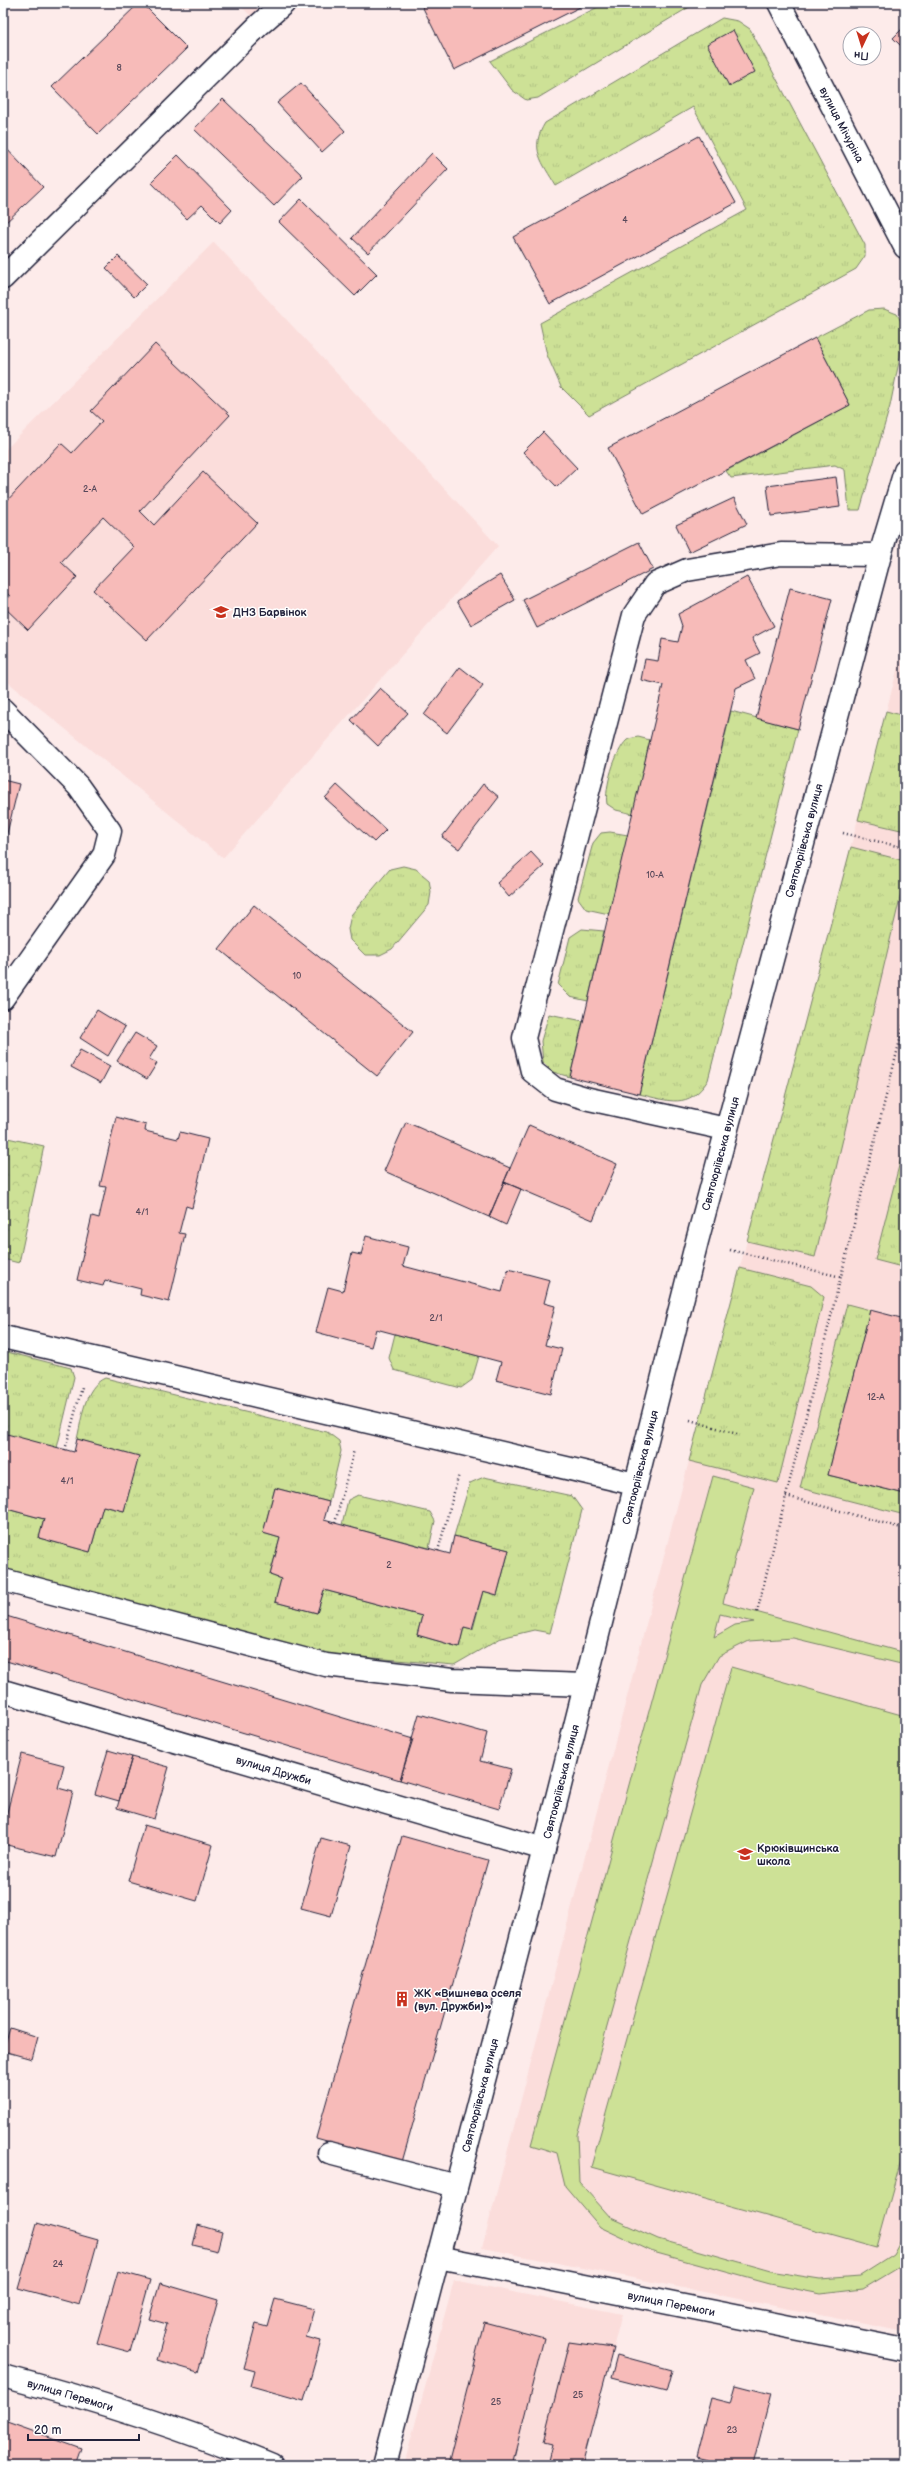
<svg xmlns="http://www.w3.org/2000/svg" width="908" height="2468" font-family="'Balsamiq Sans',sans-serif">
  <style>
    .built { fill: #fbdddb }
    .grass { fill: url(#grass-tufts); stroke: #788268 }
    .forest { fill: url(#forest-crowns); stroke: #788268 }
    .pitch { fill: #cde196; stroke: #788268; fill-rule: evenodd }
    .building { fill: #f7bbb9; stroke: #22223b }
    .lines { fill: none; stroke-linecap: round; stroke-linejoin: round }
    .minor-casing { stroke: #22223b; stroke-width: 25 }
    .path { stroke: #22223b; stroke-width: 2.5; stroke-dasharray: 1 3; stroke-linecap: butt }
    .minor { stroke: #fff; stroke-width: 22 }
    .labels { text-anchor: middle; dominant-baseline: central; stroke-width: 3; stroke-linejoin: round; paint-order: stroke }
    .number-label { font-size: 9px; fill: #57485a }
    .street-label { font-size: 11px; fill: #22223b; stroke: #fff }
    .poi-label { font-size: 11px; font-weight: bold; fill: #22223b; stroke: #fff; text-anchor: start }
  </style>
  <defs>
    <pattern id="grass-tufts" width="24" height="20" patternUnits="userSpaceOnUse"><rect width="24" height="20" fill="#cde196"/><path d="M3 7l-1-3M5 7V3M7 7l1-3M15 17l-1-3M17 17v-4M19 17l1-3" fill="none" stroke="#b0c182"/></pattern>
    <pattern id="forest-crowns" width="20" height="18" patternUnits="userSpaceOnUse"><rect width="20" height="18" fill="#cde196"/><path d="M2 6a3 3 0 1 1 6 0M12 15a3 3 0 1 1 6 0" fill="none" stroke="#b0c182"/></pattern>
  </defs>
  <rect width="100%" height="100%" fill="#fdebea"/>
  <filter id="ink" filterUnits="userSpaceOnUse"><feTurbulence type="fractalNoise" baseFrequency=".025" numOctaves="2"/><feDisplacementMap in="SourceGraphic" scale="8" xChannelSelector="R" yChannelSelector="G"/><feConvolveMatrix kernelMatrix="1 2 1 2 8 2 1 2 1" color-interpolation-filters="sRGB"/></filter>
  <g filter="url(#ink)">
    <path class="built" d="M 238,3 L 264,3 L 251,16 Z
      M 214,242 L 498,546 L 223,858 L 3,678 L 3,452 Z
      M 905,640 L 905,2332 L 482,2248 Z
      M 454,2280 L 622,2314 L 582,2465 L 404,2465 Z"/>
    <path class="grass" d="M 606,3 L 696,3 L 538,98 L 526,100 L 512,90 L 490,61 Z
      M 722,18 L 738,21 L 750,29 L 865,245 L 865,256 L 856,269 L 589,415 L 561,387 L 547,355 L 540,323 L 747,210 L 693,107 L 556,186 C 542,162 529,149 545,123 Z
      M 884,309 L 897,314 L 903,325 L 900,357 L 890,406 L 860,510 L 849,510 L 845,470 L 835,465 L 731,478 L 726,471 L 850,405 L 815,338 L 869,310 Z
      M 731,711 L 798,729 L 708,1080 C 689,1110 669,1101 639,1094 Z
      M 886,711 L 905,716 L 905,831 L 858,820 Z
      M 638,737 L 650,740 L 633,814 L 616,810 L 607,804 C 604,789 615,751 627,740 C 630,738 635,738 638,737 Z
      M 610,832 L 628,835 L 609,914 L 586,909 L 578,898 L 593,843 L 601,833 Z
      M 851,847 L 905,861 L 905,877 L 815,1257 L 747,1241 Z
      M 403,866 L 416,869 L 429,880 L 431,892 L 429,905 L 392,949 L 380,955 L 365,955 L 350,940 L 348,929 L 351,915 L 390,869 Z
      M 582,929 L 604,931 L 588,1001 L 570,997 L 558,985 L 570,937 Z
      M 549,1014 L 583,1021 L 570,1077 L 553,1072 L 543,1062 L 541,1041 Z
      M 905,1142 L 905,1256 L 902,1267 L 875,1260 Z
      M 740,1268 L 811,1286 L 824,1297 L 778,1483 L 689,1461 Z
      M 847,1304 L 870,1310 L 828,1475 L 905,1494 L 905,1515 L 800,1488 Z
      M 395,1334 L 479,1356 L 472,1380 L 461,1388 L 394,1370 L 389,1358 Z
      M 3,1351 L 71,1368 L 74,1377 L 57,1448 L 7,1435 L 3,1448 Z
      M 105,1378 L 327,1432 L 339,1441 L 341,1451 L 329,1502 L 275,1488 L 263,1533 L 280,1538 L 270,1575 L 281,1579 L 275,1602 L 317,1613 L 324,1590 L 422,1616 L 417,1635 L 459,1647 L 464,1627 L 473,1629 L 483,1591 L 497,1595 L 509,1550 L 454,1536 L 470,1483 L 484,1477 L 572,1496 L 582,1510 L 550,1633 L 534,1630 L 501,1638 L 454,1665 L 328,1654 L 3,1569 L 3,1508 L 44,1519 L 39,1538 L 90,1552 L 103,1506 L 124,1511 L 138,1456 L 77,1439 C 82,1419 84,1387 105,1378 Z
      M 358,1495 L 430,1512 L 435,1521 L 429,1548 L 342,1525 L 348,1500 Z"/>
    <path class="forest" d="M 3,1137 L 44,1146 L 19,1263 L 3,1259 Z"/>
    <path class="pitch" d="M 713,1476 L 754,1487 L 723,1603 L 905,1653 L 905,1665 L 793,1638 L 749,1641 L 719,1656 L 702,1685 L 577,2135 L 579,2182 L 611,2218 L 658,2239 L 775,2272 L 820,2279 L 860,2276 L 893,2255 L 905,2233 L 905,2260 L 903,2265 L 863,2289 L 821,2294 L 770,2284 L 653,2252 L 600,2227 L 565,2186 L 557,2153 L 531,2145 ZM 720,1614 L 754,1622 L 735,1625 L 714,1637 Z
      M 731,1667 L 905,1716 L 905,2146 L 877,2247 L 591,2167 Z"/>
    <path class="building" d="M 139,3 L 142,3 L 187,48 L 98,134 L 52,87 Z
      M 428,3 L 588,3 L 454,70 L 422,6 Z
      M 905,26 L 905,50 L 893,38 Z
      M 733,30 L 755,72 L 729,86 L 707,44 Z
      M 301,83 L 345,131 L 322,152 L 277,103 Z
      M 223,99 L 303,176 L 274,206 L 194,129 Z
      M 699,136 L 736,203 L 550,304 L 513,237 Z
      M 3,145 L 43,187 L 3,225 Z
      M 432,153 L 448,169 L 368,253 L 352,238 Z
      M 178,155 L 232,210 L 220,223 L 202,205 L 187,219 L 151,182 Z
      M 301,199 L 377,274 L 355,296 L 279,222 Z
      M 118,256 L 147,284 L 134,297 L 106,268 Z
      M 815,338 L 850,405 L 643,514 L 608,448 Z
      M 155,344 L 230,415 L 140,511 L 154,525 L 203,472 L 257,523 L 147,640 L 93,590 L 134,547 L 103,517 L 61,562 L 77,577 L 28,630 L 3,606 L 10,596 L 3,590 L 3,505 L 61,443 L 72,453 L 102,421 L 91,411 Z
      M 543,432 L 577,468 L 557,487 L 523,452 Z
      M 836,477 L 840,507 L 771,516 L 767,486 Z
      M 734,498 L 747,524 L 689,552 L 676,525 Z
      M 639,542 L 653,569 L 537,628 L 523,600 Z
      M 500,575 L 515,600 L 471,625 L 457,601 Z
      M 747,577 L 774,626 L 752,638 L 760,653 L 746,660 L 755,679 L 736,688 L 639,1094 L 570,1077 L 663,685 L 641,680 L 645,659 L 658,661 L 662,639 L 678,642 L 682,626 L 678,614 Z
      M 790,588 L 832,599 L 798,729 L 756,718 Z
      M 460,667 L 483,685 L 447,733 L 424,715 Z
      M 380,688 L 408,713 L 378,746 L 351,720 Z
      M 3,780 L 19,784 L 3,850 Z
      M 483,784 L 499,797 L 459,849 L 442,837 Z
      M 337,785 L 386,830 L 374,842 L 325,798 Z
      M 531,852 L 544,866 L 509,897 L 497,883 Z
      M 254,905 L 413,1032 L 377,1076 L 219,949 Z
      M 97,1010 L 125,1027 L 108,1056 L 80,1038 Z
      M 135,1033 L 157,1046 L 149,1059 L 157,1063 L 147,1079 L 117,1061 Z
      M 80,1050 L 110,1066 L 101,1083 L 71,1067 Z
      M 116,1117 L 146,1125 L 145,1131 L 178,1139 L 180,1132 L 208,1139 L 192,1208 L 186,1206 L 179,1233 L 185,1234 L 169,1302 L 140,1295 L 141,1289 L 105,1280 L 103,1286 L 77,1280 L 92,1216 L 99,1218 L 106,1187 L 100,1186 Z
      M 406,1122 L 510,1168 L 489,1217 L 384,1171 Z
      M 529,1125 L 617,1164 L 593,1220 L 504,1182 Z
      M 504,1182 L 521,1189 L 506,1225 L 489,1217 Z
      M 366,1236 L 408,1247 L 403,1266 L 502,1292 L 508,1269 L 550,1280 L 544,1303 L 555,1306 L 545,1345 L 562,1349 L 551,1394 L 496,1380 L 501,1362 L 376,1329 L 371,1347 L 316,1332 L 328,1287 L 343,1291 L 352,1253 L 361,1255 Z
      M 870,1310 L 905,1319 L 905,1494 L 828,1475 Z
      M 7,1434 L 74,1452 L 77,1439 L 139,1456 L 124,1511 L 103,1506 L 90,1552 L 39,1538 L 44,1519 L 3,1508 L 3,1448 Z
      M 275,1488 L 329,1502 L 324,1520 L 342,1525 L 450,1554 L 454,1536 L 509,1550 L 497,1595 L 483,1591 L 472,1629 L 464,1627 L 459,1647 L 417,1635 L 422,1616 L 324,1590 L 317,1613 L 275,1602 L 281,1579 L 270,1575 L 280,1538 L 263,1533 Z
      M 3,1615 L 413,1739 L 400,1780 L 3,1660 Z
      M 419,1714 L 487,1733 L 480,1761 L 511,1769 L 499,1809 L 400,1780 Z
      M 108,1750 L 132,1757 L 119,1801 L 95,1794 Z
      M 22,1754 L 64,1765 L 58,1788 L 73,1792 L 56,1857 L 3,1844 L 3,1828 Z
      M 132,1757 L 169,1767 L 154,1819 L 117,1808 Z
      M 144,1825 L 213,1845 L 197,1901 L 128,1881 Z
      M 402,1836 L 488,1860 L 402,2162 L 316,2138 Z
      M 321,1838 L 351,1846 L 331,1916 L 301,1908 Z
      M 10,2028 L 38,2037 L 32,2059 L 3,2051 Z
      M 37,2223 L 98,2240 L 80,2305 L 18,2288 Z
      M 198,2225 L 222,2232 L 217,2251 L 193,2245 Z
      M 118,2271 L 150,2280 L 130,2352 L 97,2343 Z
      M 160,2283 L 218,2300 L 198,2372 L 157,2360 L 167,2324 L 149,2319 Z
      M 275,2299 L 314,2309 L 306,2337 L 321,2341 L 304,2401 L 251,2386 L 255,2371 L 244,2368 L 256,2324 L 267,2327 Z
      M 484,2322 L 544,2338 L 512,2465 L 448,2465 Z
      M 569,2342 L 613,2348 L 582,2465 L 547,2465 L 552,2444 L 544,2442 Z
      M 617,2355 L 672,2370 L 666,2392 L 611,2378 Z
      M 736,2385 L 771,2394 L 753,2465 L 727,2465 L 696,2457 L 711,2398 L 731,2403 Z
      M 5,2421 L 81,2448 L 75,2465 L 3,2465 Z"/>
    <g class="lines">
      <g class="minor-casing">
        <g id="minor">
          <path id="s1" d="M 779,3 L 905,247"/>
          <path d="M 3,278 L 259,25 L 284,3"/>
          <path d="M 3,710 L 78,786 L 110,831 L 104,855 L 3,998"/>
          <path d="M 726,1129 L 589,1099 L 555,1089 L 532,1071 L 524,1038 L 634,615 L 655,584 L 687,570 L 781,554 L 880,555"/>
          <path d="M 3,1337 L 635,1484"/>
          <path d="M 3,1580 L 326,1665 L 452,1680 L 585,1685"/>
          <path id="s2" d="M 3,1691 L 544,1849"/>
          <path d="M 329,2153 L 456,2186"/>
          <path id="s3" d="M 438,2257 L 905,2350"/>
          <path id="s4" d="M 3,2376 C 94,2400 185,2429 272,2465"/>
          <path id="s5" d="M 384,2465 L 544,1849 L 697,1241 L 880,555 L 905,471"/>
        </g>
      </g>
      <path class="path" d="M 843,833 L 905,848
        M 730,1250 L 841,1277
        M 690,1420 L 737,1434
        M 65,1450 L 82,1387
        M 786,1496 L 905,1529
        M 335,1523 L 354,1450
        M 438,1551 L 459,1474
        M 757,1612 L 905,1020"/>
      <use href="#minor" class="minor"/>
    </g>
  </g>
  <defs>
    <g id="school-bare" transform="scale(1.2)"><path d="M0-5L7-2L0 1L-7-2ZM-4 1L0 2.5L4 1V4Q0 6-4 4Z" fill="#c8321e" stroke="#fff" stroke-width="2.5" paint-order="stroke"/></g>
    <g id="building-bare" transform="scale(1.2)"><path d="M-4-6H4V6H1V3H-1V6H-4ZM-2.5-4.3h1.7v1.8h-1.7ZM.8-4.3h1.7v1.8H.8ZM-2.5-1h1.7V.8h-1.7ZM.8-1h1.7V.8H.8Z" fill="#c8321e" stroke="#fff" stroke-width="2.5" paint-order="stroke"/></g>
  </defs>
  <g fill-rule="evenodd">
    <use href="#school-bare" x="221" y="612"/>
    <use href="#school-bare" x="745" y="1854"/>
    <use href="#building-bare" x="402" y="1999"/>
  </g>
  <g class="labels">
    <g class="number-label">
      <text x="119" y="68">8</text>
      <text x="625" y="220">4</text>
      <text x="90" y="489">2-А</text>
      <text x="655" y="875">10-А</text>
      <text x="297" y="976">10</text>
      <text x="142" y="1212">4/1</text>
      <text x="436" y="1318">2/1</text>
      <text x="876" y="1397">12-А</text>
      <text x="67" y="1481">4/1</text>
      <text x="389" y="1565">2</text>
      <text x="58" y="2264">24</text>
      <text x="578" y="2395">25</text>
      <text x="496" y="2402">25</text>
      <text x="732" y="2430">23</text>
    </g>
    <g class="street-label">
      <text stroke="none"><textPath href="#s1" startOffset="137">вулиця Мічуріна</textPath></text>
      <text stroke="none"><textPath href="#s5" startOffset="1678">Святоюріївська вулиця</textPath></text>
      <text stroke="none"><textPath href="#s5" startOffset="1354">Святоюріївська вулиця</textPath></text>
      <text stroke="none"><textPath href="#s5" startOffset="1030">Святоюріївська вулиця</textPath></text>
      <text stroke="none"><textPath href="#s2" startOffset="282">вулиця Дружби</textPath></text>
      <text stroke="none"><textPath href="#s5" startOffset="706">Святоюріївська вулиця</textPath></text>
      <text stroke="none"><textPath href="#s5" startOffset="382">Святоюріївська вулиця</textPath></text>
      <text stroke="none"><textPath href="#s3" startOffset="238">вулиця Перемоги</textPath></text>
      <text stroke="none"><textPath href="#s4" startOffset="70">вулиця Перемоги</textPath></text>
    </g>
    <g class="poi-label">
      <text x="233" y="612">ДНЗ Барвінок</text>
      <text x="757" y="1848">Крюківщинська<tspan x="757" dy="13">школа</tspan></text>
      <text x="414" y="1993">ЖК «Вишнева оселя<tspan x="414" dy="13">(вул. Дружби)»</tspan></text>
    </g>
  </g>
  <rect width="908" height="2468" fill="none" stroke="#fff" stroke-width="16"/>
  <rect x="8" y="8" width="892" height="2452" fill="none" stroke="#22223b" stroke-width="1.5" filter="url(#ink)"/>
  <g transform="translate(862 46) rotate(184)"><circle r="19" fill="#ffffff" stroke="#a7a7b1"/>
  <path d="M0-3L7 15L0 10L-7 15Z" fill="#c8321e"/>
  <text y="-6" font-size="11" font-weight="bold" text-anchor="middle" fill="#22223b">Пн</text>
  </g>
  <path d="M28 2434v6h111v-6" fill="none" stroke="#22223b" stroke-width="2"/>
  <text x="34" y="2434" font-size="12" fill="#22223b" stroke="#ffffff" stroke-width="3" paint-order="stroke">20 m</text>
</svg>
